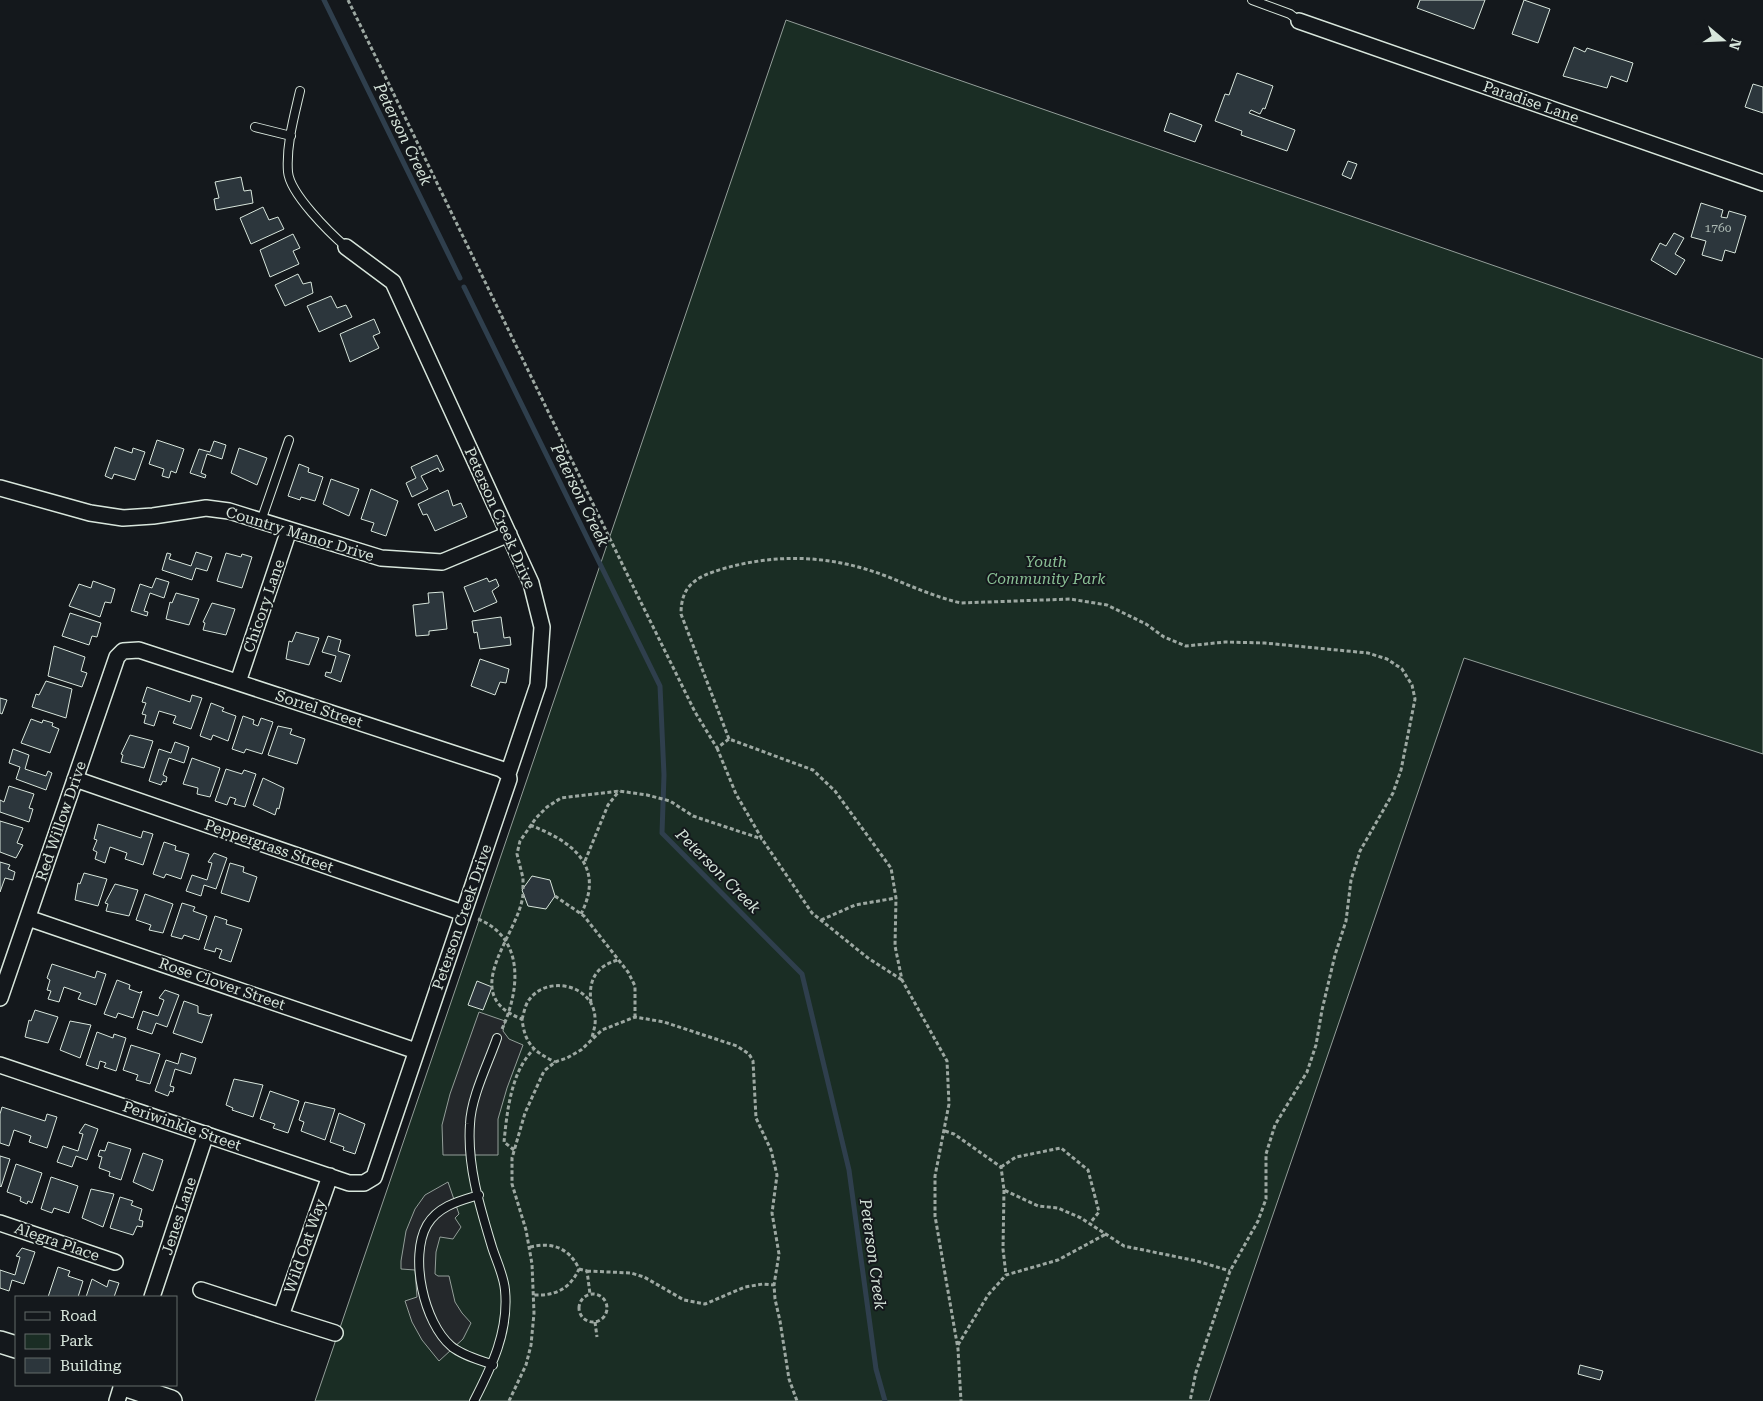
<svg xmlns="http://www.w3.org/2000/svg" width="1763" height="1401" font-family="'Roboto Serif',serif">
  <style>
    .green { fill: #1a2d24; stroke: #939e99 }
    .parking { fill: #24282b; stroke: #939e99 }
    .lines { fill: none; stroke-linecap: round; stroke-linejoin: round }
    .stream { stroke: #2f3f4d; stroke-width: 5 }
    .building { fill: #2c363c; stroke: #d8e6dc }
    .service-casing { stroke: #d8e6dc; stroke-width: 10 }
    .minor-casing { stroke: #d8e6dc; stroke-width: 18 }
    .secondary-casing { stroke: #d8e6dc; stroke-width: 24 }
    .path { stroke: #9da8a2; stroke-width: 3; stroke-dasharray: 4 2.5; stroke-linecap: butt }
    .service { stroke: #14181c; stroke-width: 8 }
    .minor { stroke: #14181c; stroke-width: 15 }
    .secondary { stroke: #14181c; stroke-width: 21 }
    .labels { text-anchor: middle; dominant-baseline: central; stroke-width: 4; stroke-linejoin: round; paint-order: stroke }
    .number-label { font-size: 12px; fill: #adbab4 }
    .street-label { font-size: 15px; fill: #d8e6dc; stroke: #14181c }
    .park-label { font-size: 15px; font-style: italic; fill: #8ac095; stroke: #14181c }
    .water-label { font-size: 16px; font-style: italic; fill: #d8e6dc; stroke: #14181c }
  </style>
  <rect width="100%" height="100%" fill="#14181c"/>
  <path class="green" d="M 786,20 L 1763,359 L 1763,754 L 1464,658 L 1209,1401 L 315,1401 Z"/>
  <path class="parking" d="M 479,1012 L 505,1021 L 503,1031 L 509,1039 L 523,1045 L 507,1088 L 498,1119 L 498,1155 L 443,1155 L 442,1125 L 450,1094 Z
    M 448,1182 L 459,1214 L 455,1218 L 461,1227 L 453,1239 L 440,1237 L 436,1252 L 435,1274 L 438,1276 L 449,1276 L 455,1302 L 462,1313 L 471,1323 L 463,1339 L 439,1361 L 422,1340 L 412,1322 L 405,1301 L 417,1297 L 415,1270 L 401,1269 L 401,1261 L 406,1231 L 415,1209 L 425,1195 Z"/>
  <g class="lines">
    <path class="stream" d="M 324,0 L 460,278
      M 464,287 L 660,686 L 664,775 L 662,833 L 802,974 L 849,1170 L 876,1369 L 885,1401"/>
  </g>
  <path class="building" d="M 1420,0 L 1485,0 L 1474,29 L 1417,8 Z
    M 1524,0 L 1550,9 L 1538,43 L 1512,34 Z
    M 1574,47 L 1585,52 L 1587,48 L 1633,63 L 1627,82 L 1611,76 L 1607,88 L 1563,76 Z
    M 1237,73 L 1273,86 L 1265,109 L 1263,108 L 1260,114 L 1251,110 L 1249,113 L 1295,130 L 1287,151 L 1241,135 L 1242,131 L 1215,121 L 1225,94 L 1229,95 Z
    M 1753,84 L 1763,87 L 1763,113 L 1745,107 Z
    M 1170,113 L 1202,125 L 1195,142 L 1164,131 Z
    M 1348,161 L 1357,164 L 1351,179 L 1342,175 Z
    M 241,177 L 244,191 L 251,190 L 253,203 L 216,210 L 214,199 L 219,198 L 215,182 Z
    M 1701,203 L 1723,210 L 1721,217 L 1727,218 L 1729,211 L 1746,216 L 1735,253 L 1725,250 L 1722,261 L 1702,255 L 1706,241 L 1691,237 Z
    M 263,207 L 269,220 L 278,217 L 284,229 L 251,244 L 240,218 Z
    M 1674,233 L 1684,238 L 1675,254 L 1685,260 L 1676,275 L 1651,260 L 1660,243 L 1666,246 Z
    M 293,234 L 300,248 L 293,251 L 299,264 L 270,277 L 260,250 Z
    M 298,274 L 303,284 L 311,282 L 313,293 L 285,306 L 275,285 Z
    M 331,296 L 337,308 L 346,305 L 352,317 L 319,332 L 307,306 Z
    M 374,319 L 380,333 L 373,336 L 379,348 L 350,362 L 340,334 Z
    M 157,440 L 184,449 L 176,473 L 171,471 L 169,478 L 162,476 L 164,469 L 149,464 Z
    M 214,441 L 226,445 L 222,459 L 207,454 L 201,473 L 206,475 L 205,478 L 190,473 L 199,449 L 210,452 Z
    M 115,447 L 132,453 L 133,448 L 145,452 L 135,480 L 114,474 L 112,479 L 105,476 Z
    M 239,448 L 267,458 L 257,485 L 231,473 Z
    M 437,455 L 444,470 L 440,472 L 438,468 L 421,476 L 428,489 L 412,497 L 406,483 L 416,478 L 411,467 Z
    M 299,464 L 309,468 L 308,472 L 323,477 L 315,501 L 301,497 L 300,500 L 288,496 Z
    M 331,479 L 359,489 L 349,516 L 323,504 Z
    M 371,489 L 398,501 L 386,536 L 371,531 L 374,523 L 361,519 Z
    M 448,490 L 453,506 L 461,503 L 467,517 L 435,531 L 427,514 L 423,515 L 418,504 Z
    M 196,552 L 212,557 L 207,571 L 196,568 L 192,580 L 162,570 L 167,553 L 171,554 L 169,559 L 191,566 Z
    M 226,553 L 241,557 L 242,554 L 252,557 L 242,588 L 217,581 Z
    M 156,578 L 169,582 L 164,598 L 150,593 L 144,611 L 148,612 L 147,616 L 131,611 L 140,584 L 152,588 Z
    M 487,578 L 489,582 L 496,579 L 499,586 L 492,591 L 497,602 L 474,612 L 464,587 Z
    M 93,581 L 115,589 L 111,603 L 105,602 L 100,617 L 69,606 L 79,584 L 91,588 Z
    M 443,592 L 447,629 L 429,631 L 429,635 L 416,636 L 413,605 L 429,603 L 428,593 Z
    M 176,593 L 199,599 L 189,625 L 166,619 L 170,602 L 172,603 Z
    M 212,603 L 235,609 L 226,635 L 203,630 L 205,623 L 203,622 Z
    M 70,613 L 101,623 L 97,637 L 92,636 L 89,645 L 62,636 Z
    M 501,617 L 504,638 L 510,637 L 511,645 L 480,649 L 477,632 L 474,633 L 472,621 Z
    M 296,632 L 319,638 L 309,665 L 286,659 L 289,641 L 292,642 Z
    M 328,636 L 341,640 L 338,651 L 350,655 L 341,682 L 325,676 L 326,672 L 331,673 L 336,656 L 322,652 Z
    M 54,646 L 85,657 L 81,671 L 87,673 L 82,687 L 48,676 Z
    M 480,659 L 509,669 L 506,683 L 500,682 L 495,695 L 471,686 Z
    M 46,681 L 72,689 L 66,718 L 32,707 L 36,694 L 39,695 Z
    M 147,687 L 190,702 L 192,695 L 202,698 L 191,729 L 173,723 L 176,716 L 159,711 L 154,726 L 144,723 L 146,715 L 142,714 L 146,703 L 142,702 Z
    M 0,698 L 7,700 L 2,714 L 0,713 Z
    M 211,703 L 224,708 L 222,711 L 236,716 L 228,741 L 213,735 L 211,740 L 200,736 Z
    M 243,716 L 254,720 L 253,724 L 258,726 L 261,718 L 273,722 L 262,754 L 246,749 L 244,753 L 232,749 Z
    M 31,719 L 42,723 L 43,720 L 53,723 L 52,726 L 59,729 L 50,753 L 21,743 Z
    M 278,726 L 292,729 L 290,734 L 305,739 L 297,764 L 268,755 Z
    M 130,735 L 153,741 L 144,768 L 121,762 L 123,755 L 121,754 Z
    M 175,742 L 189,747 L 184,763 L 169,758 L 163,775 L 167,777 L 166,782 L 163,781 L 161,785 L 149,781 L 159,749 L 171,753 Z
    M 13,749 L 29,755 L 25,769 L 46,776 L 48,771 L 52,773 L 46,790 L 16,779 L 20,767 L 9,763 Z
    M 192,758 L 220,768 L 210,797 L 197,794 L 198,788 L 183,784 Z
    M 226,769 L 242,774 L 244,770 L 256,774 L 245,807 L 234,804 L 236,799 L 230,797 L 227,805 L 215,801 Z
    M 263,778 L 284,788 L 279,809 L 277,808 L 275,815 L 253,805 Z
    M 9,786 L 34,794 L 29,808 L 33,809 L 29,822 L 0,812 L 0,800 L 4,802 Z
    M 0,821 L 23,828 L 17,843 L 23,845 L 16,858 L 0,852 Z
    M 98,824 L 141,838 L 143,831 L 153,834 L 143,865 L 125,859 L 127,853 L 110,847 L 105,863 L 95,859 L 97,852 L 93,850 L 97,840 L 94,839 Z
    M 164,842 L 176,846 L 175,850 L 189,854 L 181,879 L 166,874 L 164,878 L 153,874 Z
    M 214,853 L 227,858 L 216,889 L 204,885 L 201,896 L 186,891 L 192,875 L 207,880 L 212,863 L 208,862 Z
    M 0,862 L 10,865 L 8,869 L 15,872 L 13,880 L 5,878 L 0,892 Z
    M 230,863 L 244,867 L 243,872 L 257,877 L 249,902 L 221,893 Z
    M 84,873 L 107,879 L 98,906 L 75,900 L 78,883 L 80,884 Z
    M 532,876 L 550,880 L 555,896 L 546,909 L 528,906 L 522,890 Z
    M 115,884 L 138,890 L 129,916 L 106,911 L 108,904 L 105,903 Z
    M 145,894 L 173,904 L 163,933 L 149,930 L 151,925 L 136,920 Z
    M 182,903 L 195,907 L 193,911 L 207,916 L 199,940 L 184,935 L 182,939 L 171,936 Z
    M 215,916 L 227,920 L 226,924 L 242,929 L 231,962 L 219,958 L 222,950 L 216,948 L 215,952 L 204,949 Z
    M 52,964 L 95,978 L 97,971 L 106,974 L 96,1005 L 78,999 L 81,993 L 64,987 L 59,1002 L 48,999 L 51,991 L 47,990 L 50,980 L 47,978 Z
    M 117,980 L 130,985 L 129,989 L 140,993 L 142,991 L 133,1018 L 118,1013 L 116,1018 L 104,1014 Z
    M 477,981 L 492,987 L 483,1010 L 468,1005 Z
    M 165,990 L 179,995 L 167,1027 L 156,1023 L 152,1034 L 137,1029 L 143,1011 L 158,1016 L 164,1000 L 159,998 Z
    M 184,1001 L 198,1006 L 198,1013 L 209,1016 L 212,1014 L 202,1043 L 173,1033 Z
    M 35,1010 L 58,1017 L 48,1043 L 25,1037 L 29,1020 L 31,1021 Z
    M 70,1021 L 91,1025 L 80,1058 L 60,1050 Z
    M 97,1032 L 113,1038 L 114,1034 L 126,1038 L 116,1071 L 104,1067 L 106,1063 L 100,1061 L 98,1069 L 86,1065 Z
    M 131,1045 L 160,1054 L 150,1084 L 136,1080 L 138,1075 L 123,1070 Z
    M 181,1053 L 196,1058 L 191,1074 L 175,1069 L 170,1086 L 174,1087 L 173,1092 L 170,1091 L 168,1096 L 155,1091 L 166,1060 L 178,1064 Z
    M 234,1079 L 263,1085 L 253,1117 L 232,1110 L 233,1108 L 226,1105 Z
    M 270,1091 L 299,1101 L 288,1133 L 273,1128 L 275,1124 L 260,1119 Z
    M 305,1102 L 335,1109 L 325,1140 L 301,1131 L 304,1122 L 299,1120 Z
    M 2,1107 L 45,1121 L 47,1114 L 57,1117 L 47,1148 L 29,1142 L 31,1136 L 14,1130 L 9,1146 L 0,1143 L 0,1114 Z
    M 339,1113 L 365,1124 L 355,1154 L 343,1150 L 344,1147 L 330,1142 Z
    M 85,1124 L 98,1129 L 87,1160 L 76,1156 L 72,1167 L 57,1162 L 63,1146 L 78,1151 L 83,1134 L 79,1133 Z
    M 108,1142 L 131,1149 L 121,1180 L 109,1176 L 110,1172 L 99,1168 L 102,1157 L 98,1156 L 100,1150 L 105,1151 Z
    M 143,1153 L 163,1160 L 153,1191 L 133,1182 Z
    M 0,1156 L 10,1159 L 1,1187 L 0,1186 Z
    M 16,1164 L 42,1173 L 32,1203 L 28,1201 L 27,1204 L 20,1201 L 21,1197 L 7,1192 Z
    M 51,1177 L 78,1186 L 69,1213 L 54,1208 L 52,1213 L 41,1209 Z
    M 91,1189 L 114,1194 L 103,1227 L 82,1218 Z
    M 120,1197 L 133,1201 L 131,1205 L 142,1209 L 139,1220 L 143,1221 L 142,1227 L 137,1226 L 133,1235 L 110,1228 Z
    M 22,1248 L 35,1252 L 24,1284 L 12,1280 L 9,1291 L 0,1288 L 0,1270 L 15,1275 L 20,1257 L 16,1256 Z
    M 58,1267 L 70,1271 L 68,1276 L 83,1281 L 78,1297 L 48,1297 Z
    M 92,1279 L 107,1287 L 109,1280 L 119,1283 L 114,1297 L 86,1297 Z
    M 1580,1365 L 1603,1371 L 1600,1380 L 1578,1374 Z"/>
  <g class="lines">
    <g class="service-casing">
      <path id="service" d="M 1252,0 L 1290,14 L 1299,21
        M 300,91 C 294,117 286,145 288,172 C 290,194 330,233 346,247
        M 255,127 L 291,136
        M 261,521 L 289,440
        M 479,1195 C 459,1201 438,1206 427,1225 C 409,1257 424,1323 451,1346 C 461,1355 480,1360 493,1365
        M 474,1401 C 492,1366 509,1331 505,1290 C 504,1276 496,1260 492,1247 C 480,1207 467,1166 470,1124 C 471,1097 488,1064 497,1038"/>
    </g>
    <g class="minor-casing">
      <path id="minor" d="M 1299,21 L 1763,183
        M 0,488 L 90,513 L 123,518 L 153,516 L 206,508 L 229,511 L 381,558 L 442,562 L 509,534
        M 238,682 L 289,530
        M 75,779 L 463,913
        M 28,918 L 416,1051
        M 0,998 L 117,657 L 123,651 L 139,650 L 501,769 L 508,774
        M 0,1065 L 349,1183 L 364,1183 L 374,1177 L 509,779 L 508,774 L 538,685 L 542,627 L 531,583 L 393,282 L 346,247
        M 330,1176 L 281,1316 L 335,1333
        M 0,1223 L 115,1262
        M 201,1290 L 281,1316
        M 152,1297 L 206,1134
        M 117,1401 L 122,1385"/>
    </g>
    <g class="secondary-casing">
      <path id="secondary" d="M 0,1342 L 16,1347
        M 124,1385 L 171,1401"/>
    </g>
    <path class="path" d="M 348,0 L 630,580 L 695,712 L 717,748 L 729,739 L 813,770 L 835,791 L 891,868 L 896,898 L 895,946 L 902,980 L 947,1061 L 949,1104 L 935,1176 L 935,1216 L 958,1349 L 961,1401
      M 729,739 L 681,614 C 681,585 696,577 722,569 C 778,553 831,555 886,576 C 911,586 935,597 961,603 L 1070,599 L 1107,605 L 1146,624 L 1164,637 L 1186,646 L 1225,642 L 1265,643 L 1368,653 L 1387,659 L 1402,669 L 1412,685 L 1415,699 L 1401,770 L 1393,793 L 1360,851 L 1351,880 L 1346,921 L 1335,955 L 1322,1010 L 1316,1045 L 1307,1072 L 1275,1125 L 1266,1154 L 1266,1199 L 1258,1221 L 1230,1271 L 1196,1372 L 1190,1401
      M 717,748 L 736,794 L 762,839 L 812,913 L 868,958 L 902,980
      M 530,825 C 571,841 606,865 581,914
      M 585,861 L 608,805 L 619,791
      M 523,889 L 523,878 L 517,854 L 520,841 L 536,818 L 547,807 L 561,798 L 619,791 L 647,795 L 670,801 L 693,816 L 762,839
      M 523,894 C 520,934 455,994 522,1019 C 525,1044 533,1051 555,1062
      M 555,896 L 584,916 L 628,972 L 635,986 L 635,1017
      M 478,919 C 525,938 520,990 502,1029
      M 821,920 L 855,905 L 896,898
      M 591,1003 C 588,980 596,966 618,960
      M 522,1019 C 524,1013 525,1005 529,1000 C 547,974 595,985 595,1019 C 596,1025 593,1032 592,1038
      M 945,1131 L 954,1134 L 1001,1167 L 1004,1190 L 1038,1206 L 1058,1208 L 1081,1218 L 1124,1246 L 1197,1261 L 1230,1271
      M 514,1150 L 504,1142 C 507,1112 511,1072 533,1050
      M 1001,1167 L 1016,1157 L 1061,1148 L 1088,1170 L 1099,1212 L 1090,1223
      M 1004,1190 L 1003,1249 L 1006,1275
      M 530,1247 C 551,1242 569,1247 579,1269 C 570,1289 555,1296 534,1295
      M 579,1269 L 587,1271 L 590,1294
      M 587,1271 L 631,1273 L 644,1277 L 684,1300 L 705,1304 L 745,1287 L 763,1284 L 774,1285
      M579 1308a14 14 0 1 1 28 0a14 14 0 1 1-28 0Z
      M 595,1322 L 597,1337
      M 958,1345 L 988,1295 L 1006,1275 L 1058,1260 L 1106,1234
      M 509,1401 L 526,1365 L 531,1345 L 534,1313 L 532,1264 L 526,1230 L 512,1184 L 512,1158 L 525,1113 L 544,1071 L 555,1062 L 567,1058 L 581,1050 L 602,1030 L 635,1017 L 664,1022 L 737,1046 L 749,1054 L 753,1061 L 756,1118 L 771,1150 L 777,1175 L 772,1213 L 779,1254 L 774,1285 L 775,1299 L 780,1321 L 789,1379 L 797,1401"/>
    <use href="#service" class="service"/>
    <use href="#minor" class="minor"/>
    <use href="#secondary" class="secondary"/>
  </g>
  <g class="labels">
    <g class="number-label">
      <text x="1718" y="228">1760</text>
    </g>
    <g class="street-label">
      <text transform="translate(1531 102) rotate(19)">Paradise Lane</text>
      <text transform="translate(500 518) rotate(66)">Peterson Creek Drive</text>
      <text transform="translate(300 534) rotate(17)">Country Manor Drive</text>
      <text transform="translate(264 606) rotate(-71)">Chicory Lane</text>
      <text transform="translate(319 709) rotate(18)">Sorrel Street</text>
      <text transform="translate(61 821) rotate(-71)">Red Willow Drive</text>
      <text transform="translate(269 846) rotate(19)">Peppergrass Street</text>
      <text transform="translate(462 917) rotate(-71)">Peterson Creek Drive</text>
      <text transform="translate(222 984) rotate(19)">Rose Clover Street</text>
      <text transform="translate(182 1126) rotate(19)">Periwinkle Street</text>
      <text transform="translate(179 1216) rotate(-72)">Jenes Lane</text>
      <text transform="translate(57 1242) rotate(19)">Alegra Place</text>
      <text transform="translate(305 1246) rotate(-71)">Wild Oat Way</text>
    </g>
    <g class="park-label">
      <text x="1046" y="562">Youth<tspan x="1046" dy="17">Community Park</tspan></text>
    </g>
    <g class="water-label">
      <text transform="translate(403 134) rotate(64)">Peterson Creek</text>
      <text transform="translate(580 495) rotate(64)">Peterson Creek</text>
      <text transform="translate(718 871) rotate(45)">Peterson Creek</text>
      <text transform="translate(873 1254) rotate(82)">Peterson Creek</text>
    </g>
  </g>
  <rect x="15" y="1296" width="162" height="90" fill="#14181c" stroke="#626a69"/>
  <rect x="25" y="1312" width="25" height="8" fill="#14181c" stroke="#626a69"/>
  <text x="60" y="1321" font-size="15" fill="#d8e6dc">Road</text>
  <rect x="25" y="1334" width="25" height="15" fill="#1a2d24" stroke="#626a69"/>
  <text x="60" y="1346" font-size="15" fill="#d8e6dc">Park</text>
  <rect x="25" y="1358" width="25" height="15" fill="#2c363c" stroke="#626a69"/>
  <text x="60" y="1371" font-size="15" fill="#d8e6dc">Building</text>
  <g transform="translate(1723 40) rotate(109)" stroke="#14181c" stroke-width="4" paint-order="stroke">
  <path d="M0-4L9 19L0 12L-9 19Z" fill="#d8e6dc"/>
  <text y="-8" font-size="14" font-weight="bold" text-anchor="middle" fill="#d8e6dc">N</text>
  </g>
</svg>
